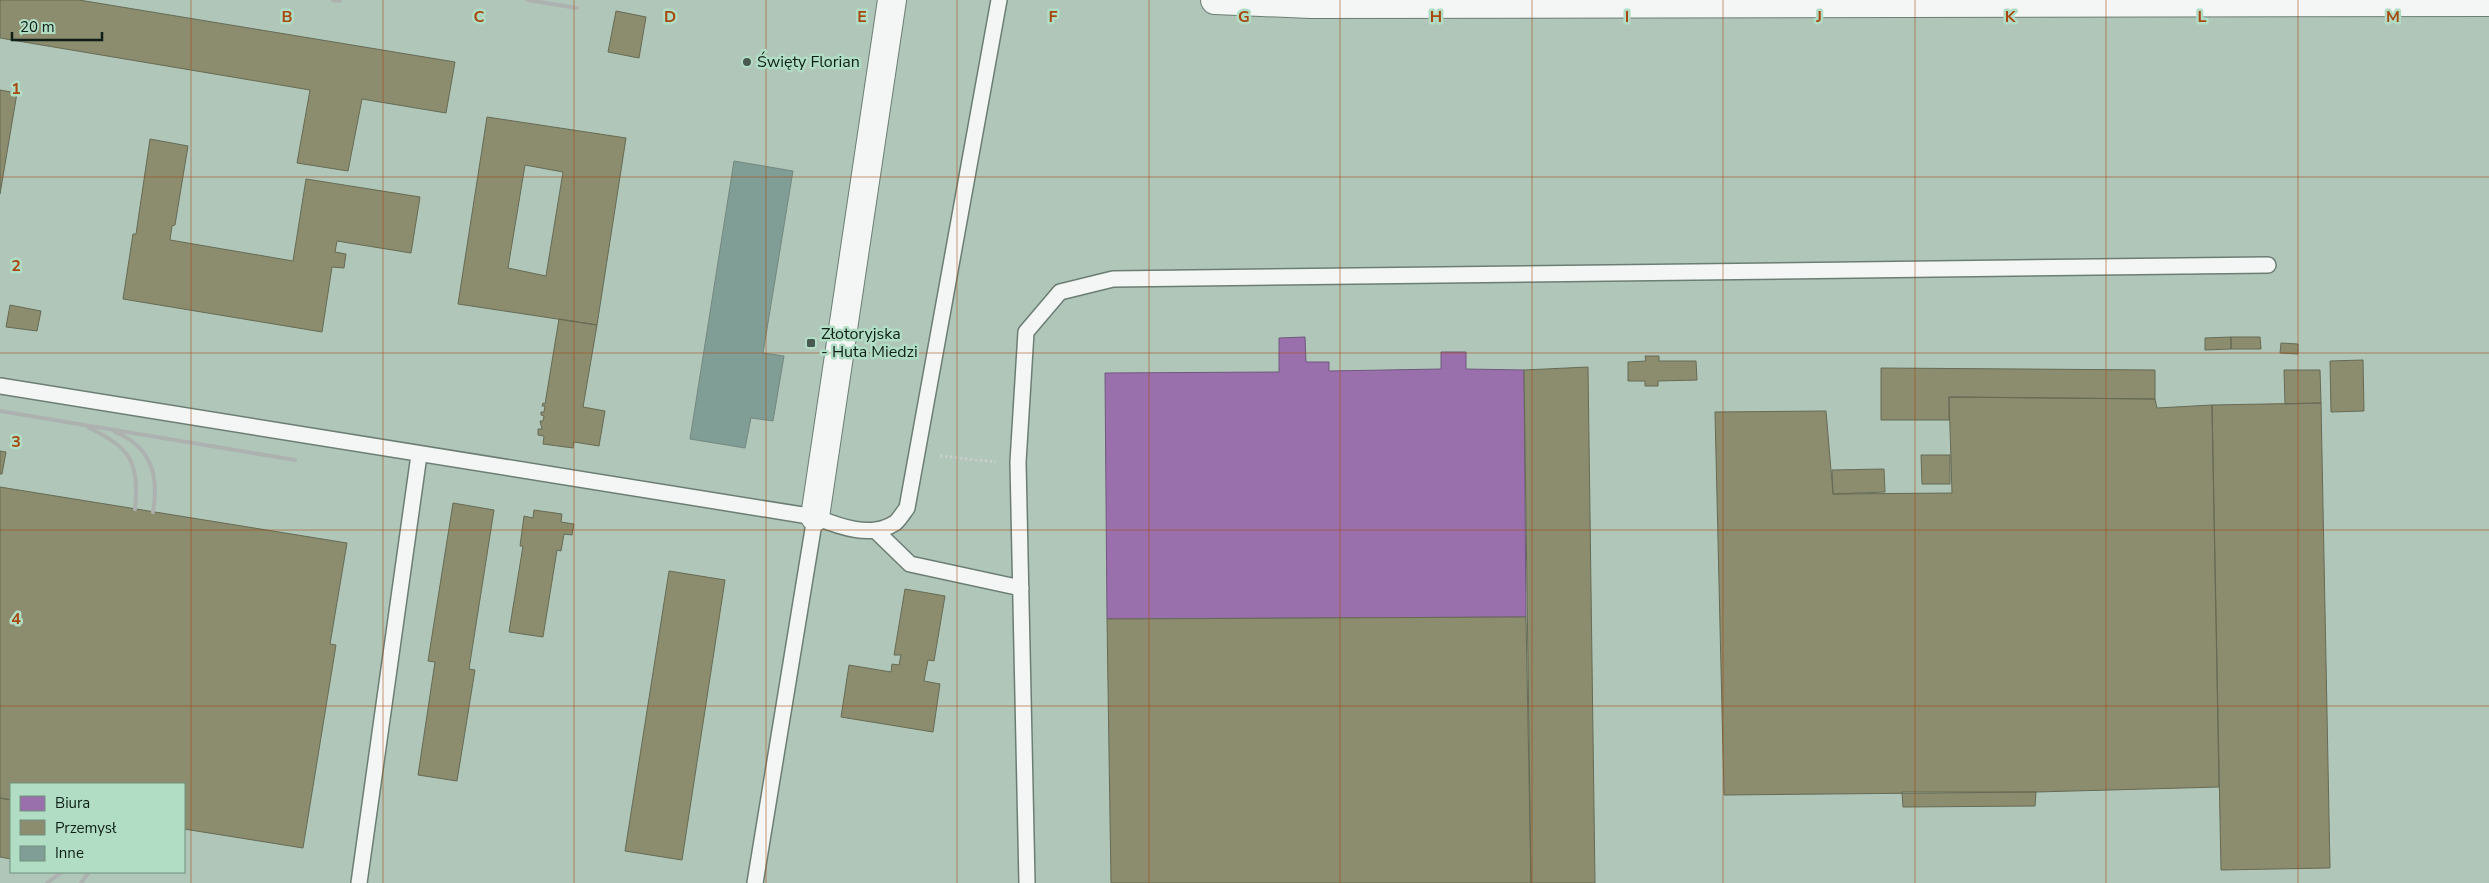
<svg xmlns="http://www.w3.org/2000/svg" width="2489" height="883" font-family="'Nunito Sans',sans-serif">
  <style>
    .offices { fill: #9970ab; stroke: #70587f }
    .industry { fill: #8c8c6e; stroke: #666b54; fill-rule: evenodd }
    .building { fill: #809e95; stroke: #748880 }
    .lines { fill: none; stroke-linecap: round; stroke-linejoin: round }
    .service-casing { stroke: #6c7e74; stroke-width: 18 }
    .minor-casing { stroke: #6c7e74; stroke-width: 30 }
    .secondary-casing { stroke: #6c7e74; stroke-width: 30 }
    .path { stroke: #c8cecb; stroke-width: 3; stroke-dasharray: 2.5 2.5; stroke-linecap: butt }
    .service { stroke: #f3f6f4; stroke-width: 15 }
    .minor { stroke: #f3f6f4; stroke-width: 28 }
    .secondary { stroke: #f3f6f4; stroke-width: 28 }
    .rail { stroke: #adb2b0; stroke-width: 4 }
    .grid { fill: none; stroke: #a7480f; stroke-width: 1; stroke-opacity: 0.55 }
    .poi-dot { fill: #475950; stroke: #b2ddc5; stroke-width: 2 }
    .labels { text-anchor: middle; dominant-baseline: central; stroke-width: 5; stroke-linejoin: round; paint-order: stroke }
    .poi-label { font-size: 16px; fill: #0f1f17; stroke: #b2ddc5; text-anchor: start }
    .grid-label { font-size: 16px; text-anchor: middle; font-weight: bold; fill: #a7480f; stroke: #b2ddc5; stroke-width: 5; stroke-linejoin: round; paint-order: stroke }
  </style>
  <rect width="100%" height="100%" fill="#afc6b9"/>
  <path class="offices" d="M 1305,337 L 1306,362 L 1329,362 L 1329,371 L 1441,369 L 1441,352 L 1466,352 L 1466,369 L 1524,370 L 1526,617 L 1107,619 L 1105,373 L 1279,372 L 1279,338 Z"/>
  <path class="industry" d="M 0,0 L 79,0 L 455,62 L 446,113 L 362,99 L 348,171 L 297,163 L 310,90 L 0,38 Z
    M 616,11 L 646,17 L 639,58 L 608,52 Z
    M 0,90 L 17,93 L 0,194 Z
    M 487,117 L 626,138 L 597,325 L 458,304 ZM 525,165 L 563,172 L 546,276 L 508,268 Z
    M 150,139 L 188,146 L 175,225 L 172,226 L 170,240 L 293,261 L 306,179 L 420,197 L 411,253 L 337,241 L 335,252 L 346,254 L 344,268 L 332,267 L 322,332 L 123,299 L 133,234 L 136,234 Z
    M 10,305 L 41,311 L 37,331 L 6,327 Z
    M 559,319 L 597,325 L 583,407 L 605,411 L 599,446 L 574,442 L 573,448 L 543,444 L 544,436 L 538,435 L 538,429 L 542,429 L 540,421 L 543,421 L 544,416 L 541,415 L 541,412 L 544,412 L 545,406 L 542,406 L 543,403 L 545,404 Z
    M 2231,337 L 2260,337 L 2261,349 L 2231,349 Z
    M 2231,337 L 2231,349 L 2205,350 L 2205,338 Z
    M 2281,343 L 2298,344 L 2298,354 L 2280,353 Z
    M 1645,356 L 1659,356 L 1659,361 L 1696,361 L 1697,380 L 1658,381 L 1658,386 L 1645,386 L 1645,381 L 1628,381 L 1628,362 L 1646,361 Z
    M 2363,360 L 2364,411 L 2331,412 L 2330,361 Z
    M 1588,367 L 1595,883 L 1531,883 L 1524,370 Z
    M 1881,368 L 2155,370 L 2155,399 L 1949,397 L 1949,420 L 1881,420 Z
    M 2284,370 L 2320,370 L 2321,403 L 2285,404 Z
    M 1949,397 L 2155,399 L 2157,408 L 2212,405 L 2219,787 L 2036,792 L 1724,795 L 1715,412 L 1826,411 L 1833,494 L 1952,493 Z
    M 2321,403 L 2330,868 L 2221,870 L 2212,405 Z
    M 0,451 L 6,452 L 2,474 L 0,474 Z
    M 1921,455 L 1950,455 L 1950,484 L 1922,484 Z
    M 1884,469 L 1885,492 L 1833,494 L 1832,470 Z
    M 0,487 L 347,543 L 330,644 L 336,645 L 303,848 L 184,829 L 184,784 L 11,784 L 11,800 L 0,798 Z
    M 453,503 L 494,510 L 469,669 L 475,670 L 457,781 L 418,775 L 435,662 L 428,661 Z
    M 534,510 L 562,514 L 561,522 L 574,524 L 572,535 L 564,534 L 561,551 L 557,550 L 543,637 L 509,632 L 523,546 L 520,546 L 524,516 L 533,518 Z
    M 669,571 L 725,580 L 682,860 L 625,851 Z
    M 905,589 L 945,596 L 934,661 L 928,660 L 924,681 L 940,684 L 933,732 L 841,717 L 849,665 L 891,672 L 892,664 L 899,665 L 901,655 L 894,655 Z
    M 1526,617 L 1531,883 L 1111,883 L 1107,619 Z
    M 1902,792 L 2036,792 L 2035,806 L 1903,807 Z
    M 0,798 L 11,800 L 11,859 L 0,857 Z"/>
  <path class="building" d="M 734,161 L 793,171 L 763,353 L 784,356 L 773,421 L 751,418 L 745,448 L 690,439 Z"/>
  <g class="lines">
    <g class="service-casing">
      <path id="service" d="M 0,386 L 815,517 C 838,526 871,539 895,523 C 899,520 903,513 907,508 L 999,0
        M 875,530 L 910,564 L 1021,588
        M 359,883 L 419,455
        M 755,883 L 815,517
        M 1027,883 L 1018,462 L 1026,332 L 1060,292 L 1113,279 L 2268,265"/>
    </g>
    <g class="minor-casing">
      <path id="minor" d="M 815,517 L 892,0"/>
    </g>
    <g class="secondary-casing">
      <path id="secondary" d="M 1215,0 L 1311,4 L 2489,2"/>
    </g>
    <path class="path" d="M 940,456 L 996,462"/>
    <use href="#service" class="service"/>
    <use href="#minor" class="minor"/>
    <use href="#secondary" class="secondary"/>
    <path class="rail" d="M 333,0 L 340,1
      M 528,0 L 577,8
      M 0,411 L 295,460
      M 89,428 C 131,447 140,464 135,509
      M 115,432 C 152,447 159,476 153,512
      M 47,883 L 62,872
      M 81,883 L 89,872"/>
  </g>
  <path class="grid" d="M 191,0 L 191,883M 383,0 L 383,883M 574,0 L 574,883M 766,0 L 766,883M 957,0 L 957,883M 1149,0 L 1149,883M 1340,0 L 1340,883M 1532,0 L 1532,883M 1723,0 L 1723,883M 1915,0 L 1915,883M 2106,0 L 2106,883M 2298,0 L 2298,883M 0,177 L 2489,177M 0,353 L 2489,353M 0,530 L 2489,530M 0,706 L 2489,706"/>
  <g class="poi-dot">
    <circle cx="747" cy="62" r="5"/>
    <rect x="806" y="338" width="10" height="10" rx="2.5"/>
  </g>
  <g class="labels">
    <g class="poi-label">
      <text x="757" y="62">Święty Florian</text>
      <text x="821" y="334">Złotoryjska<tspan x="821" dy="18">- Huta Miedzi</tspan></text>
    </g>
  </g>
  <g class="grid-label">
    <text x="287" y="22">B</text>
    <text x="479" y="22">C</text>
    <text x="670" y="22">D</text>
    <text x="862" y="22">E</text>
    <text x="1053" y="22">F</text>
    <text x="1244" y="22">G</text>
    <text x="1436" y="22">H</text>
    <text x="1627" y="22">I</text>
    <text x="1819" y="22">J</text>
    <text x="2010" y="22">K</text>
    <text x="2202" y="22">L</text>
    <text x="2393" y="22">M</text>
    <text x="16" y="94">1</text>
    <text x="16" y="271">2</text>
    <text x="16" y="447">3</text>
    <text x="16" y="624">4</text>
  </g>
  <rect x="10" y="783" width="175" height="90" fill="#b2ddc5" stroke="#71917f"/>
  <rect x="20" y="796" width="25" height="15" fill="#9970ab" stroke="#71917f"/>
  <text x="55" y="808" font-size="15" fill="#0f1f17">Biura</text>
  <rect x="20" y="820" width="25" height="15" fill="#8c8c6e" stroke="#71917f"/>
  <text x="55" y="833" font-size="15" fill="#0f1f17">Przemysł</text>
  <rect x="20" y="846" width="25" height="15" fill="#809e95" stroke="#71917f"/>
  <text x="55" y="858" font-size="15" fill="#0f1f17">Inne</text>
  <path d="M12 32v8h90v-8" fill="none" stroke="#0f1f17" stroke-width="2.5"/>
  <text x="20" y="32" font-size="15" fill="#0f1f17" stroke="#b2ddc5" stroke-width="4" paint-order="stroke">20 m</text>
</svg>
